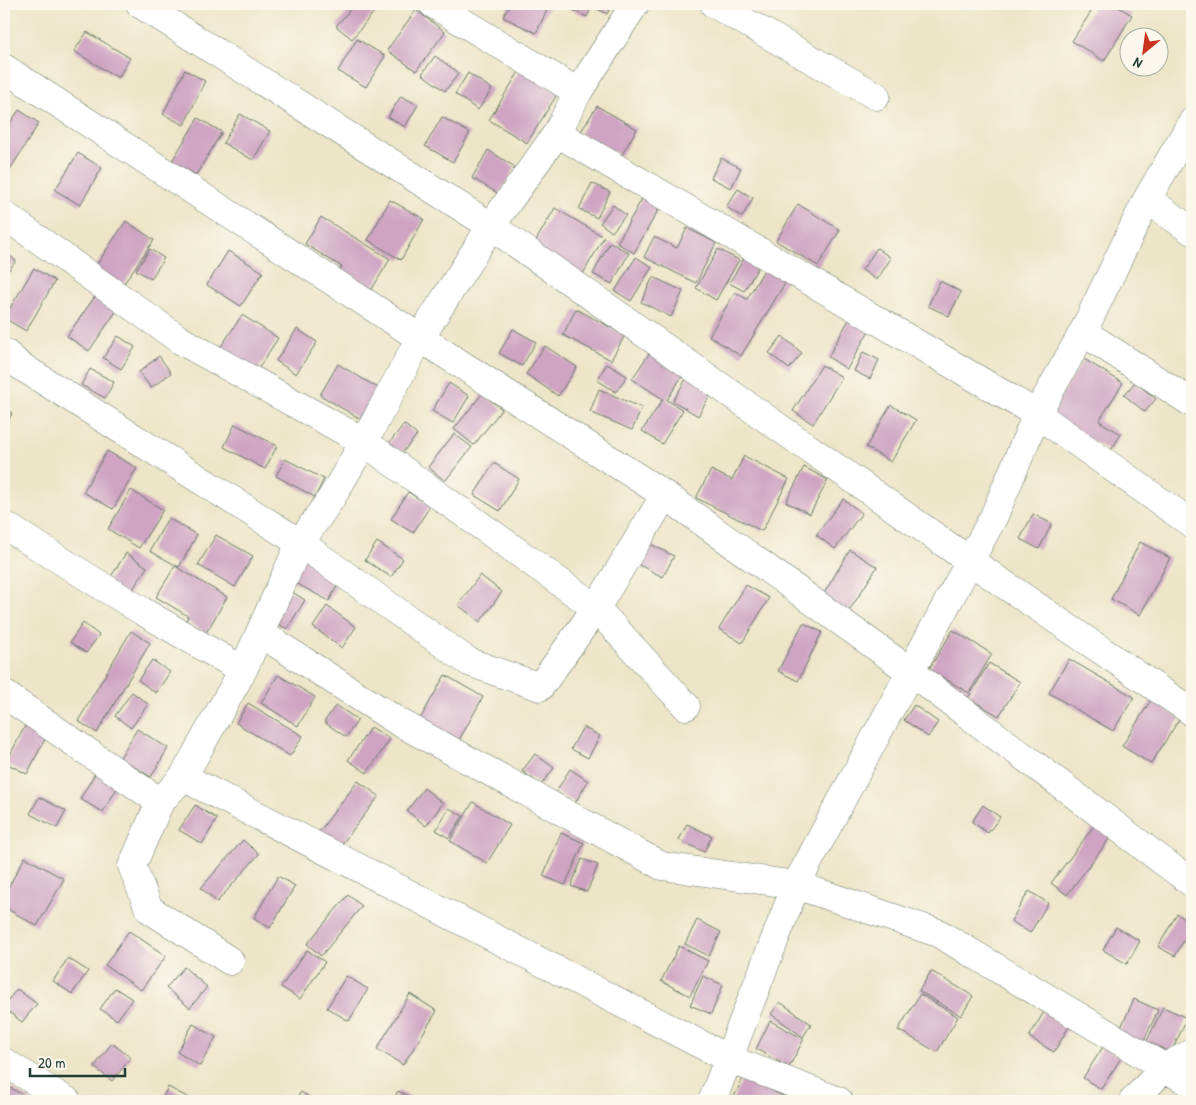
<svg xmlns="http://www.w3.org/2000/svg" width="1196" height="1105" font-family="'Patrick Hand',sans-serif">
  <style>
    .building { fill: #cea4c2 }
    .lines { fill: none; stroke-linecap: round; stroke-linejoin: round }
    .minor-casing { stroke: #677867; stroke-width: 29 }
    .minor { stroke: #fff; stroke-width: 28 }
  </style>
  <rect width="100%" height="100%" fill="#fbf7ec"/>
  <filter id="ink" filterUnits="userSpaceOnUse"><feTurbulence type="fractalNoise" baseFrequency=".02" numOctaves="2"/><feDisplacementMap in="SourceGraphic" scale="10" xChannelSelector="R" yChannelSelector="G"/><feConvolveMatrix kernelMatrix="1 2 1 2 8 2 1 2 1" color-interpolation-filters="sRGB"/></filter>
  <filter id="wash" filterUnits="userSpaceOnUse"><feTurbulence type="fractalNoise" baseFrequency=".0096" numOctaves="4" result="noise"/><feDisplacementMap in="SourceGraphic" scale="20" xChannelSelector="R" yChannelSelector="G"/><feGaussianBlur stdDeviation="1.12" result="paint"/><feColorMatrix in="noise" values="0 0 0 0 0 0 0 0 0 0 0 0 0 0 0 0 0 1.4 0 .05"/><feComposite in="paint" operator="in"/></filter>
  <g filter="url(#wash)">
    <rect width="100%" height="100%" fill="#ede5c7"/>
    <g id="blocks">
      <path class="building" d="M 355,4 L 364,4 L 374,12 L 352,39 L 336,26 Z
        M 510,4 L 550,4 L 536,33 L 503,17 Z
        M 560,4 L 612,4 L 607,14 L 592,6 L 587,17 Z
        M 1096,4 L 1113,4 L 1132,15 L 1104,61 L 1072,41 Z
        M 416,10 L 445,32 L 416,71 L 387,50 Z
        M 87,32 L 130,58 L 118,78 L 74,51 Z
        M 357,39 L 385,56 L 366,87 L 338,71 Z
        M 435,56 L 459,73 L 445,91 L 422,74 Z
        M 185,70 L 205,81 L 184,125 L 163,114 Z
        M 520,70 L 558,93 L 527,143 L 489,120 Z
        M 468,73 L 492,89 L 478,110 L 455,94 Z
        M 401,96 L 418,105 L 405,127 L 388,117 Z
        M 597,106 L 637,129 L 621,156 L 580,133 Z
        M 19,110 L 39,123 L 6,176 L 4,174 L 4,122 L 9,125 Z
        M 240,114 L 270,131 L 253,160 L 223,143 Z
        M 442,117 L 470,133 L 453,162 L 425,146 Z
        M 198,118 L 222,132 L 196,175 L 172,161 Z
        M 488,150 L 515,167 L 499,194 L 472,178 Z
        M 78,153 L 102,168 L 80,205 L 55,190 Z
        M 721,158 L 741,168 L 731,188 L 711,178 Z
        M 592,183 L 610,192 L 597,218 L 579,209 Z
        M 738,189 L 753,198 L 742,217 L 726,207 Z
        M 643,197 L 660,207 L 634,253 L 617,243 Z
        M 390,200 L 424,219 L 401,260 L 368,240 Z
        M 798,204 L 840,230 L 818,266 L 776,241 Z
        M 613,205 L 626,215 L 612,232 L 600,223 Z
        M 555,208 L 604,237 L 580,279 L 531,249 Z
        M 321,217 L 390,259 L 366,299 L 334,280 L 342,267 L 305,244 Z
        M 126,221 L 154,240 L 120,289 L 93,270 Z
        M 687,228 L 716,243 L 696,283 L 644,257 L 654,237 L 677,248 Z
        M 610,242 L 629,253 L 612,284 L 593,274 Z
        M 877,248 L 891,258 L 877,280 L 862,270 Z
        M 150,249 L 164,258 L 151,279 L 136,270 Z
        M 718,249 L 739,260 L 716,300 L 696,288 Z
        M 4,251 L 16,261 L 4,276 Z
        M 228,251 L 263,272 L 241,306 L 207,285 Z
        M 748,252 L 762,261 L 744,291 L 729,283 Z
        M 636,257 L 652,267 L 631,301 L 615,291 Z
        M 767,265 L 788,278 L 741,356 L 709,336 L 735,292 L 747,299 Z
        M 34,268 L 55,281 L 26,331 L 4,318 Z
        M 653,277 L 683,291 L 671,317 L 641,302 Z
        M 940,281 L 961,292 L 949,316 L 928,306 Z
        M 96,295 L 117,310 L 89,351 L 67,336 Z
        M 576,309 L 625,335 L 611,360 L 563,335 Z
        M 242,315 L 278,338 L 255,374 L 218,351 Z
        M 851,316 L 871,327 L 847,369 L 828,357 Z
        M 297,329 L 317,342 L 296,374 L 276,361 Z
        M 513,329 L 536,342 L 522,366 L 499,353 Z
        M 118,336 L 135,347 L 121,369 L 103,358 Z
        M 782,336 L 802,353 L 789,369 L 769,353 Z
        M 545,346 L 577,367 L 558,396 L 526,374 Z
        M 652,349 L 686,370 L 667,400 L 683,410 L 662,444 L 642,431 L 663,399 L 632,379 Z
        M 863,352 L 879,360 L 870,379 L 854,371 Z
        M 159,356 L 171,373 L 151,388 L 139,372 Z
        M 1084,359 L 1123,383 L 1099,421 L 1121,434 L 1110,452 L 1050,414 Z
        M 338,364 L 378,388 L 360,419 L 320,395 Z
        M 607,364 L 627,376 L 616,392 L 597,380 Z
        M 822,365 L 842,377 L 813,424 L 793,411 Z
        M 90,369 L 114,382 L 105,398 L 81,385 Z
        M 692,369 L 717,384 L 698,416 L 673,401 Z
        M 1135,382 L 1156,399 L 1145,412 L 1124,395 Z
        M 449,383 L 469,396 L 453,423 L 432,411 Z
        M 599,389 L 642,408 L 632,430 L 590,412 Z
        M 482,394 L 502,409 L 474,445 L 454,429 Z
        M 891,405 L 916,420 L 891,462 L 866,447 Z
        M 4,409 L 12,413 L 4,429 Z
        M 235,424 L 277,446 L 265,469 L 224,447 Z
        M 404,424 L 417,435 L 398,458 L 386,447 Z
        M 454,434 L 472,447 L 445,481 L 428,467 Z
        M 107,451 L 137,468 L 113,509 L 83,492 Z
        M 744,456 L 789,479 L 762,531 L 696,498 L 711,470 L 732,480 Z
        M 285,459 L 324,479 L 315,497 L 276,476 Z
        M 494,463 L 519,479 L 500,511 L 474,495 Z
        M 804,467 L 828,480 L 810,514 L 786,502 Z
        M 131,490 L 163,510 L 139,548 L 108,529 Z
        M 408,492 L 430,506 L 413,533 L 391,519 Z
        M 843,499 L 862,513 L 835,549 L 816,535 Z
        M 1033,514 L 1052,524 L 1039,549 L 1020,539 Z
        M 168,518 L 197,535 L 179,567 L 150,551 Z
        M 216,535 L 253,556 L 235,587 L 198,565 Z
        M 377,542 L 403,559 L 391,577 L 365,560 Z
        M 1140,542 L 1170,558 L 1140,615 L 1111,599 Z
        M 648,543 L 674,556 L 663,577 L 637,564 Z
        M 850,550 L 877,567 L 846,616 L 820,600 Z
        M 126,553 L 147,567 L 128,597 L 107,583 Z
        M 302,556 L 342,577 L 329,601 L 290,580 Z
        M 175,566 L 227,597 L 206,633 L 186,621 L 188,616 L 156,597 Z
        M 480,575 L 502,592 L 480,622 L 458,605 Z
        M 746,585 L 769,598 L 742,643 L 719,629 Z
        M 289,590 L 305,600 L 287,629 L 271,620 Z
        M 327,606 L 356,627 L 342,648 L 313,627 Z
        M 83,623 L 99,635 L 86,653 L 70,642 Z
        M 803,623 L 822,632 L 798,681 L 778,671 Z
        M 953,630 L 992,654 L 969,693 L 929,669 Z
        M 131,631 L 150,643 L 97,733 L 78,721 Z
        M 1069,659 L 1134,697 L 1113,731 L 1049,693 Z
        M 152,660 L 170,672 L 156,693 L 138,680 Z
        M 989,663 L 1020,682 L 999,716 L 968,698 Z
        M 278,675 L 315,697 L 298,726 L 261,703 Z
        M 445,675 L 483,697 L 458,742 L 420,719 Z
        M 132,692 L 148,704 L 131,728 L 115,716 Z
        M 1151,700 L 1180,718 L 1151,764 L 1122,746 Z
        M 248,703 L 303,736 L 290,756 L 236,723 Z
        M 336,705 L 358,720 L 346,737 L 324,722 Z
        M 914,705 L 938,722 L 928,737 L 904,720 Z
        M 27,722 L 48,733 L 27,774 L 6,763 Z
        M 371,727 L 390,739 L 367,773 L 348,760 Z
        M 583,727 L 600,736 L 588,758 L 571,749 Z
        M 137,729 L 168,748 L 151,777 L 120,758 Z
        M 535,754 L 554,768 L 541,785 L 522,771 Z
        M 570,769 L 588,781 L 575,803 L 556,792 Z
        M 96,772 L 119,785 L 103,812 L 80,799 Z
        M 358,781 L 379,796 L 338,849 L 318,833 Z
        M 424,788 L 443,803 L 426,826 L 407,811 Z
        M 39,797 L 66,811 L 57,828 L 30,814 Z
        M 473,802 L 510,825 L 487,863 L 450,841 Z
        M 195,805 L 217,819 L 202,844 L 179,830 Z
        M 983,805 L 1000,817 L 988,833 L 972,822 Z
        M 449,808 L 463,816 L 449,838 L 436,830 Z
        M 1097,822 L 1113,834 L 1067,895 L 1051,883 Z
        M 687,824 L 712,836 L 704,852 L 679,840 Z
        M 561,833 L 584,843 L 565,885 L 543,876 Z
        M 243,840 L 259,854 L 217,902 L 201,888 Z
        M 25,857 L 64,879 L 37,926 L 4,907 L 4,895 Z
        M 582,859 L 598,865 L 587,892 L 571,886 Z
        M 278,876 L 295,886 L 270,928 L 254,918 Z
        M 1029,891 L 1048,903 L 1030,933 L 1011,921 Z
        M 348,895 L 362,906 L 321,956 L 307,944 Z
        M 1177,914 L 1192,923 L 1192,926 L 1175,956 L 1158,947 Z
        M 697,920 L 721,932 L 709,956 L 685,944 Z
        M 1116,927 L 1140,941 L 1127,964 L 1103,950 Z
        M 129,931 L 166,956 L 141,990 L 105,965 Z
        M 679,946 L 708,961 L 690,996 L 661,981 Z
        M 307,950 L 325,962 L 300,999 L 281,987 Z
        M 68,958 L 88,971 L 72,994 L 53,981 Z
        M 184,967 L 207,987 L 190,1008 L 166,988 Z
        M 931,971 L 973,996 L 961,1016 L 919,991 Z
        M 346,976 L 368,989 L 349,1021 L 327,1008 Z
        M 703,976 L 723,985 L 711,1014 L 690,1005 Z
        M 115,988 L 132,999 L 117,1020 L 100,1009 Z
        M 17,989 L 37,1004 L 22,1022 L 4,1008 L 4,1005 Z
        M 410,994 L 437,1011 L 403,1065 L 377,1049 Z
        M 920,994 L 958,1017 L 937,1052 L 898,1030 Z
        M 1134,999 L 1158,1010 L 1142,1045 L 1118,1034 Z
        M 780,1002 L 811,1024 L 803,1037 L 771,1014 Z
        M 1048,1005 L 1073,1020 L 1054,1052 L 1029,1037 Z
        M 1163,1007 L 1187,1018 L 1171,1053 L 1147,1041 Z
        M 770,1021 L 804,1039 L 789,1067 L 756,1049 Z
        M 193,1024 L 216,1037 L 200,1066 L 177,1052 Z
        M 112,1043 L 131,1058 L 112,1081 L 94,1067 Z
        M 1103,1047 L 1121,1058 L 1101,1089 L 1083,1078 Z
        M 744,1076 L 792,1101 L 732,1101 Z
        M 9,1087 L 33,1101 L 4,1101 L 4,1096 Z
        M 168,1087 L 193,1100 L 192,1101 L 161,1101 Z
        M 398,1091 L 419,1101 L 393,1101 Z
        M 301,1092 L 315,1101 L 295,1101 Z"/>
    </g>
  </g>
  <g filter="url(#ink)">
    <use href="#blocks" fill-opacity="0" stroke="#677867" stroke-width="1"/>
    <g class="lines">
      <g class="minor-casing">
        <path id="minor" d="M 140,4 L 491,226 L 970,561 L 1192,712
          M 433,4 L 578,92
          M 635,4 L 578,92 L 557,133 L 491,226 L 420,338 L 364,442 L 332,497 L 300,543 L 243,670 L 183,777 L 729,1059 L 839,1101
          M 714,4 L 876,96
          M 4,68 L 420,338 L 665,495 L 596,608 L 540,687 L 469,662 L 300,543 L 19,365 L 4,352
          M 557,133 L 1037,414 L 1192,524
          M 1147,199 L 1192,231
          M 4,215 L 180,340 L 364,442 L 596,608 L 686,706
          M 1083,332 L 1192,403
          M 665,495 L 911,672 L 1192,883
          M 4,525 L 142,611 L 243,670
          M 260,633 L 397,721 L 662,866 L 796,885 L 938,933 L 1192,1084
          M 4,694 L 160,802 L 183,777
          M 160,802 L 132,866 L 149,909 L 230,961
          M 4,1062 L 67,1101
          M 712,1101 L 796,885 L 994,516 L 1037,414 L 1083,332 L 1147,199 L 1192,122
          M 1133,1101 L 1165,1067 L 1192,1053"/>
      </g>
      <use href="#minor" class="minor"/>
    </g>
  </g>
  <rect width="1196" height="1105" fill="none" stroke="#fbf7ec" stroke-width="20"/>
  <g transform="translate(1144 52) rotate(209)"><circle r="24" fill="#fbf7ec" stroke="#a3ada2"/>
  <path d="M0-4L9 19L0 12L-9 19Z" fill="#c8321e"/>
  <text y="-8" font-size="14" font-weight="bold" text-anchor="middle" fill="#1f3d34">N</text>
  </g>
  <path d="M30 1068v8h95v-8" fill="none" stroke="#1f3d34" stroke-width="2.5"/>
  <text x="38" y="1068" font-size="15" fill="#1f3d34" stroke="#fbf7ec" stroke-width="4" paint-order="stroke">20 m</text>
</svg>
